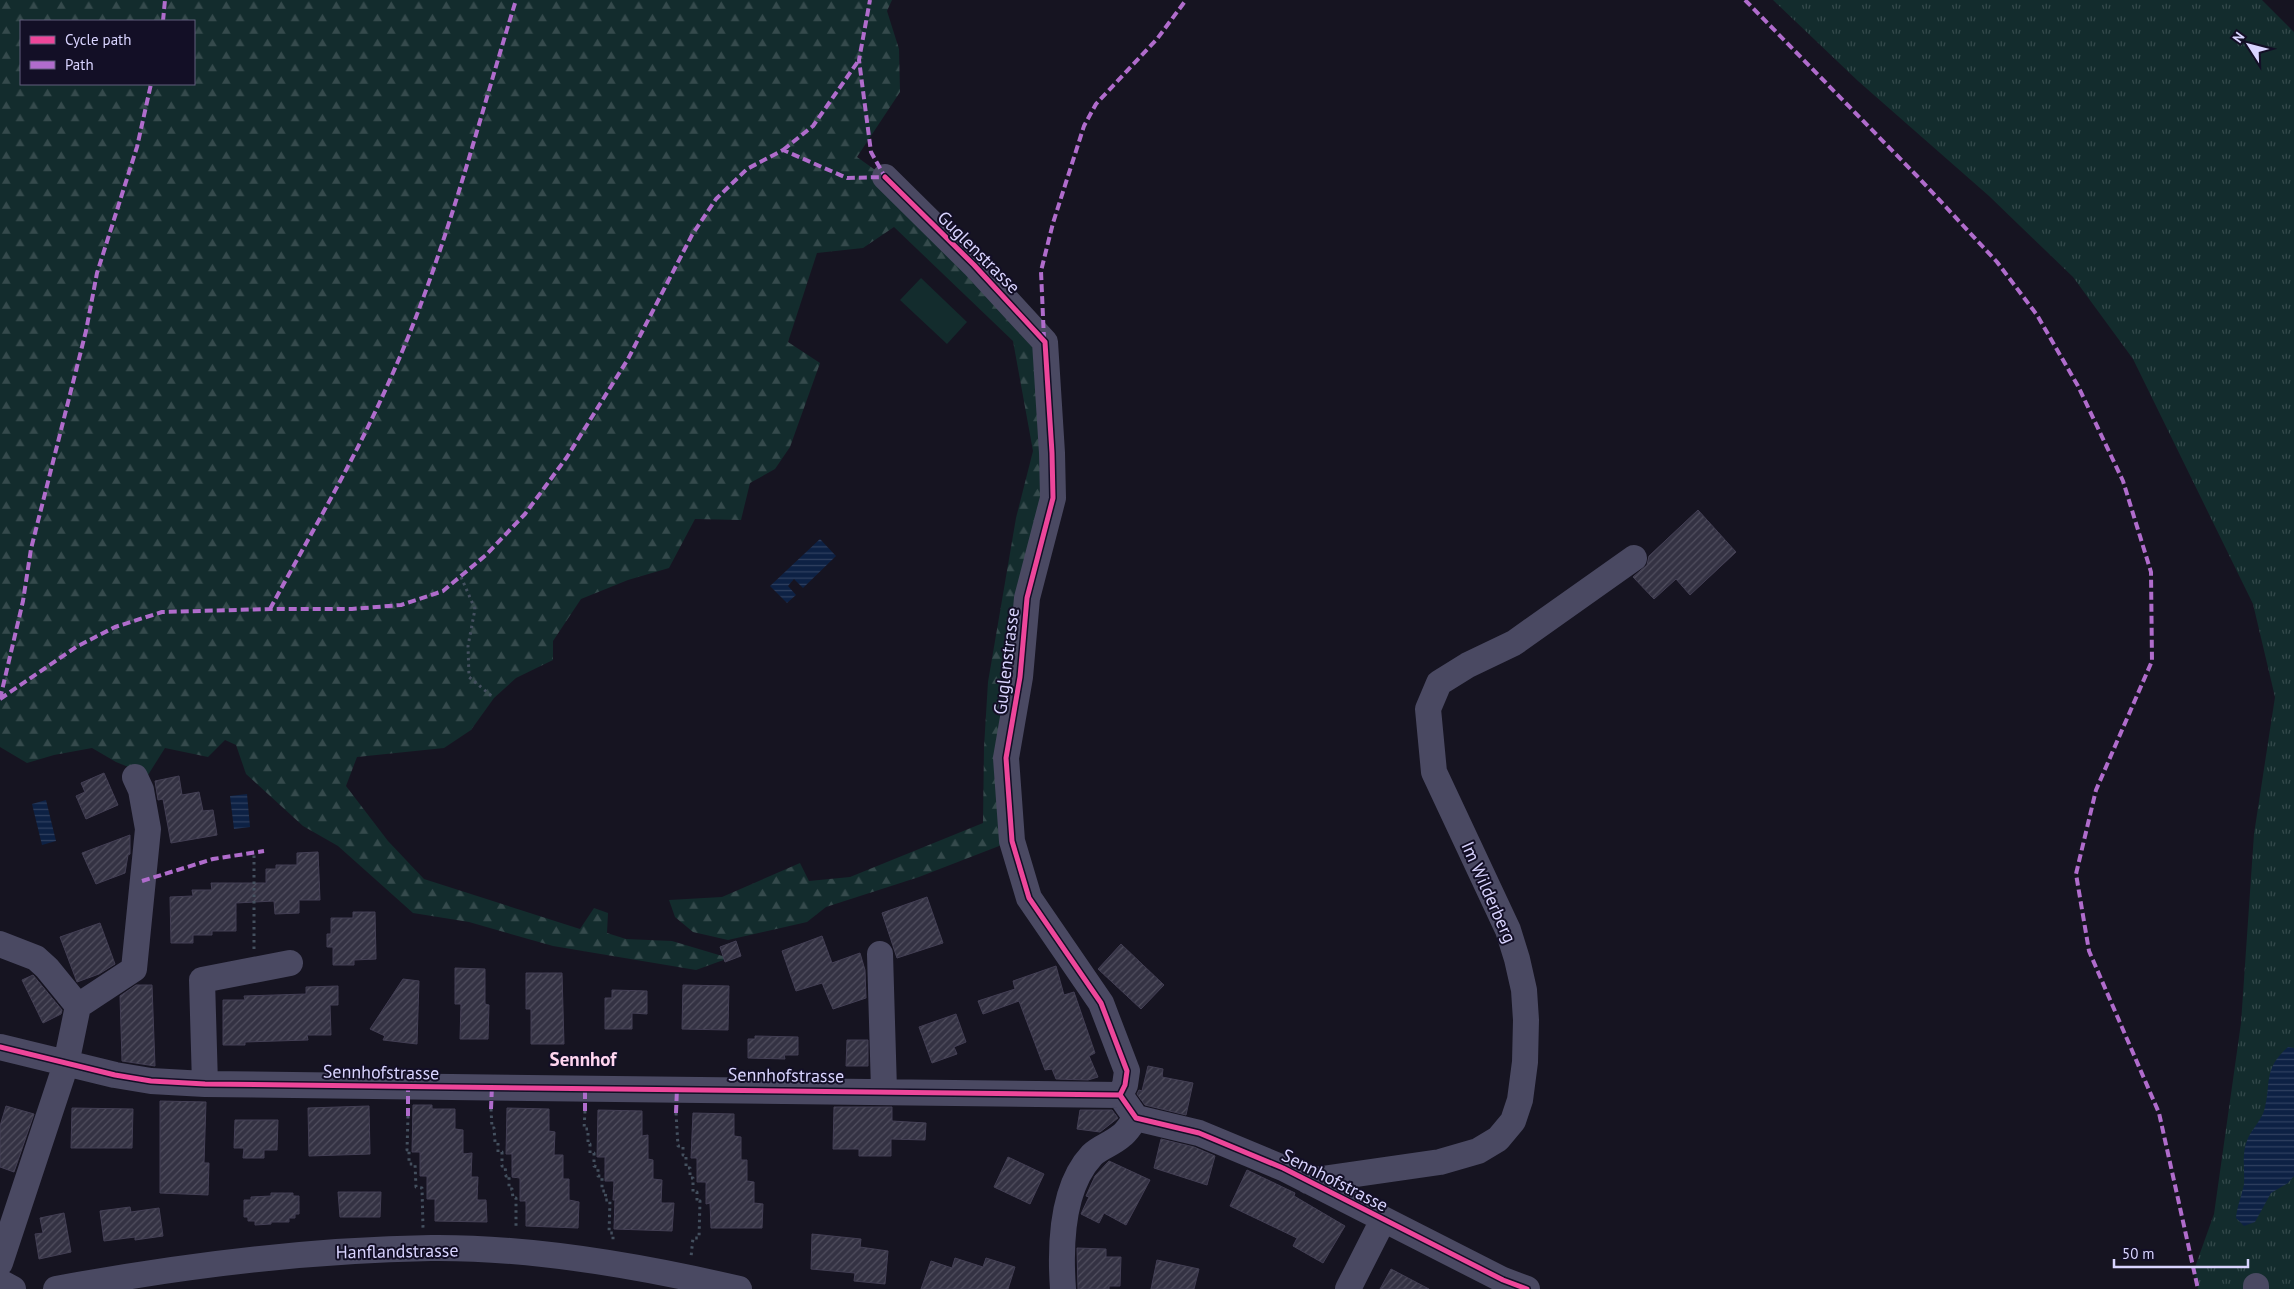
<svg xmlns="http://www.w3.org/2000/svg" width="2294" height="1289" font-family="'PT Sans',sans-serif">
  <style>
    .grass { fill: url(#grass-tufts) }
    .forest { fill: url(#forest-firs); fill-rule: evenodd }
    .garden { fill: #132c2d }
    .water { fill: url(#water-rules) }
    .building { fill: url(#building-hatch); stroke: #433f54 }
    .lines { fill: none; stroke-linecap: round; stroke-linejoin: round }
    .path { stroke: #44505f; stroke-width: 3; stroke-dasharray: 2.5 4; stroke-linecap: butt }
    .minor { stroke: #4a4962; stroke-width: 26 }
    .quiet { stroke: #b06ccc; stroke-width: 4; stroke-dasharray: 8 4; stroke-linecap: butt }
    .cycleway-casing { stroke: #130f26; stroke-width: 8 }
    .cycleway { stroke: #ed469a; stroke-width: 5 }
    .labels { text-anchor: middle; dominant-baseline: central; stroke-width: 4; stroke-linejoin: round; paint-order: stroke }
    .street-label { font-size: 18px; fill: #d9d4ff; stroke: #130f26 }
    .neighbourhood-label { font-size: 19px; font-weight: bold; fill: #ffd6f0; stroke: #130f26 }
  </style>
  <defs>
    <pattern id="grass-tufts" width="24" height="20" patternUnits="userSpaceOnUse" patternTransform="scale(1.25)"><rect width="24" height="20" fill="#132c2d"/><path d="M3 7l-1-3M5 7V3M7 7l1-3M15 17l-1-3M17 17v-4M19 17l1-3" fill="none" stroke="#354a4c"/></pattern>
    <pattern id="forest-firs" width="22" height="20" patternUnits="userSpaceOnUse" patternTransform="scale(1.25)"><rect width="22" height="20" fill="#132c2d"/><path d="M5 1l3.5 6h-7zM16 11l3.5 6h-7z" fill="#354a4c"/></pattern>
    <pattern id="water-rules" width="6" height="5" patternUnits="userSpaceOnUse" patternTransform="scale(1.25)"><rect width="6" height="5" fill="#0d2144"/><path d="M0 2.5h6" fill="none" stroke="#304060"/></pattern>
    <pattern id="building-hatch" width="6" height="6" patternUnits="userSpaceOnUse" patternTransform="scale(1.25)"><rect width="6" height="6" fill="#343243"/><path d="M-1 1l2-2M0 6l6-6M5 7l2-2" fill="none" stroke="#514f5f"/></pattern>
  </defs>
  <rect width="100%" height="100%" fill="#161421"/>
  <path class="grass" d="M 1773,0 L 2262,0 L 2294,32 L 2294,1289 L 2198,1289 L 2194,1270 L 2214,1214 L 2241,1023 L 2254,834 L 2275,697 L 2253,604 L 2133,359 L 2073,277 L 1989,196 L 1858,81 Z"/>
  <path class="forest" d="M 0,0 L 892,0 L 887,11 L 899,49 L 900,92 L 857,157 L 885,177 L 1045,342 L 1052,453 L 1027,598 L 1012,841 L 919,877 L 826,907 L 807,922 L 728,940 L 693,932 L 675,917 L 669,900 L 722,897 L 800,863 L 809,881 L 850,877 L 983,823 L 984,747 L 988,682 L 1016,518 L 1033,451 L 1013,341 L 894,227 L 863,248 L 817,253 L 788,342 L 820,363 L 790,447 L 775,469 L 750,483 L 741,520 L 695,519 L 669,568 L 628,580 L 581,599 L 553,641 L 553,660 L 516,678 L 494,698 L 471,730 L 444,748 L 357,757 L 346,786 L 388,841 L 424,879 L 580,929 L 594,908 L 608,913 L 607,933 L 626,939 L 672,941 L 729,958 L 696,970 L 553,946 L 469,922 L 413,913 L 338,846 L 303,826 L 246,774 L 236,745 L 225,740 L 208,757 L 165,748 L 148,775 L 116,762 L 92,748 L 54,755 L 27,763 L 0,747 ZM 21,21 L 194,21 L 194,84 L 21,84 Z"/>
  <path class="garden" d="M 921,278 L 967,322 L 947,344 L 900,300 Z"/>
  <path class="water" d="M 820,539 L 836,556 L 803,588 L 794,579 L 788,586 L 796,595 L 787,603 L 770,586 Z
    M 247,794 L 250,827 L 234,829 L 230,796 Z
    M 46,800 L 56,841 L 42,845 L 32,804 Z
    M 2288,1047 L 2294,1048 L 2294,1176 L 2288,1183 L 2271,1193 L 2255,1222 L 2244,1226 L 2236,1218 C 2237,1206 2242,1195 2244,1184 C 2245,1168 2241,1153 2248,1138 C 2253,1128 2261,1120 2264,1111 C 2272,1083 2262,1070 2288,1047 Z"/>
  <path class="building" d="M 1698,510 L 1736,552 L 1690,595 L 1676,579 L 1654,599 L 1633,577 L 1647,565 L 1649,556 Z
    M 104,773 L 118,805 L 86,819 L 76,796 L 85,792 L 81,783 Z
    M 179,776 L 182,795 L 199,792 L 203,811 L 213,810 L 217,835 L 171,843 L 163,799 L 158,800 L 155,781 Z
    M 130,835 L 130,854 L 128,855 L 125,873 L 96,884 L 82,853 Z
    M 318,852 L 320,900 L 299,900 L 299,913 L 275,914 L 274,901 L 236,903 L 236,931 L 212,931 L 212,935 L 193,935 L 193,943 L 171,943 L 170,897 L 193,896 L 192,890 L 212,890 L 211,883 L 266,883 L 266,869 L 276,869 L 276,865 L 297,865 L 297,853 Z
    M 927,897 L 943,943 L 897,958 L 882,913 Z
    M 353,912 L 375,912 L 376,959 L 354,960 L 354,965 L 333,965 L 333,947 L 327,947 L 327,934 L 331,934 L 331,918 L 353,918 Z
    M 100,923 L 115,964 L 99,974 L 77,982 L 60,937 Z
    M 822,936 L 832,963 L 860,953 L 865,970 L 866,998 L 833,1009 L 822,983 L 796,991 L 782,951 Z
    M 736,941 L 741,956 L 725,962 L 720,947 Z
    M 1121,944 L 1164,985 L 1141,1009 L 1098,969 Z
    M 1056,966 L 1064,995 L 1074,992 L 1095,1053 L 1089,1056 L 1098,1077 L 1088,1080 L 1056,1079 L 1052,1069 L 1045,1070 L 1019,1001 L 983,1014 L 978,1001 L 1015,989 L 1013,981 Z
    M 455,968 L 485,969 L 485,1004 L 489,1005 L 488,1039 L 460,1039 L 461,1004 L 455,1004 Z
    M 526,973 L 562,973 L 564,1044 L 531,1044 L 531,1009 L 526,1009 Z
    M 33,975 L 62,1010 L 61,1014 L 43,1023 L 22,980 Z
    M 403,979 L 419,981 L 417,1044 L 383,1040 L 385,1036 L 370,1029 Z
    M 136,985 L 152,985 L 155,1066 L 122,1061 L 120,996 Z
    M 683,985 L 729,986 L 728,1030 L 682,1029 Z
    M 338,986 L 338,1005 L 330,1005 L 331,1035 L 307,1035 L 308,1040 L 245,1042 L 245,1045 L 223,1045 L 223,1000 L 245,1000 L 244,996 L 306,994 L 306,987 Z
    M 612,990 L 647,991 L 647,1014 L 632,1013 L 632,1029 L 605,1029 L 605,998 L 612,998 Z
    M 956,1014 L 966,1042 L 954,1047 L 957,1054 L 932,1063 L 919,1027 Z
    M 755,1036 L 798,1037 L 798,1055 L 784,1055 L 785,1059 L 748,1058 L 748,1039 L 755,1039 Z
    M 847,1040 L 868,1040 L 868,1066 L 846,1066 Z
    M 1148,1066 L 1163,1069 L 1162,1077 L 1193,1083 L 1186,1115 L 1145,1105 L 1137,1094 L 1139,1090 L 1142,1091 Z
    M 160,1101 L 206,1102 L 204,1163 L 209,1163 L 208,1195 L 160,1193 Z
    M 413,1105 L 432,1105 L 432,1109 L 455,1109 L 455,1129 L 463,1130 L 463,1154 L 472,1153 L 471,1177 L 478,1177 L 477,1200 L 486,1200 L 487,1222 L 435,1221 L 435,1199 L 427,1199 L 427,1176 L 420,1176 L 420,1152 L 412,1152 Z
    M 6,1106 L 34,1114 L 14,1172 L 0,1167 L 0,1126 Z
    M 369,1106 L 370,1154 L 309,1156 L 308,1108 Z
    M 834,1107 L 892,1107 L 892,1121 L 926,1123 L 925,1140 L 891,1139 L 891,1156 L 859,1156 L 859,1149 L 833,1149 Z
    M 72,1108 L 133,1109 L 132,1148 L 71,1148 Z
    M 507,1108 L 549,1109 L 549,1131 L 555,1132 L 554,1155 L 563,1155 L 563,1179 L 569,1179 L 569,1200 L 579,1202 L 578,1228 L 526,1226 L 526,1201 L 520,1201 L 520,1178 L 512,1177 L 512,1154 L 506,1154 Z
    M 598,1110 L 642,1111 L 642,1136 L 648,1135 L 648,1159 L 653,1160 L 653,1179 L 662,1180 L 661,1203 L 674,1203 L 672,1231 L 614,1229 L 615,1200 L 613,1200 L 614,1181 L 605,1181 L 605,1157 L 597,1157 Z
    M 1080,1110 L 1112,1110 L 1118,1118 L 1100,1132 L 1077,1129 Z
    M 693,1113 L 734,1114 L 734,1136 L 741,1137 L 741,1160 L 747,1160 L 747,1181 L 754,1182 L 754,1203 L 763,1204 L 762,1228 L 711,1228 L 710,1203 L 706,1204 L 706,1182 L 697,1182 L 697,1158 L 691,1158 Z
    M 235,1120 L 278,1120 L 277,1150 L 264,1150 L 264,1158 L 243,1158 L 244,1148 L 234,1148 Z
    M 1161,1139 L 1194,1147 L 1215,1156 L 1207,1185 L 1154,1168 Z
    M 1008,1157 L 1044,1174 L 1030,1204 L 994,1187 Z
    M 1109,1161 L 1150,1180 L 1126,1225 L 1104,1213 L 1099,1223 L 1081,1214 L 1089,1197 L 1086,1196 L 1095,1176 Z
    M 1247,1170 L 1295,1193 L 1294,1196 L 1345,1226 L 1323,1263 L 1293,1246 L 1297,1238 L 1230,1206 Z
    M 338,1192 L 381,1192 L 380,1217 L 340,1217 Z
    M 271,1193 L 293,1193 L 293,1196 L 299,1196 L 299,1214 L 295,1214 L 295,1218 L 289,1218 L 289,1222 L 271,1222 L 271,1224 L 255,1225 L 255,1221 L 248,1221 L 248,1217 L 244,1217 L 244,1200 L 251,1200 L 251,1197 L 271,1196 Z
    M 130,1207 L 131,1212 L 159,1208 L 163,1236 L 135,1240 L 135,1237 L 104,1241 L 100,1211 Z
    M 64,1213 L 71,1252 L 39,1259 L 35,1234 L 43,1233 L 40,1218 Z
    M 812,1234 L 861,1239 L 860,1247 L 888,1251 L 885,1284 L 854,1281 L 855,1273 L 811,1269 Z
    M 1077,1248 L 1106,1249 L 1106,1257 L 1121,1257 L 1120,1286 L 1109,1286 L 1109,1289 L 1078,1289 Z
    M 955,1258 L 983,1267 L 986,1258 L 1015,1267 L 1008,1289 L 921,1289 L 931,1261 L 952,1268 Z
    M 1157,1260 L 1199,1269 L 1194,1289 L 1151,1289 Z
    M 1391,1269 L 1429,1289 L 1380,1289 Z"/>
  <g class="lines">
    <path class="path" d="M 461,577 L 475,609 L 468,646 L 469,677 L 494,698
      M 254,949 L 254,852
      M 491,1109 L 492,1128 L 494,1128 L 495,1142 L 498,1142 L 498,1152 L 502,1152 L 502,1166 L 505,1166 L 506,1176 L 509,1175 L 509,1189 L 512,1189 L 513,1198 L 516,1198 L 516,1229
      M 585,1111 L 584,1129 L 588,1129 L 588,1144 L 590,1144 L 590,1153 L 594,1153 L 594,1166 L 598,1167 L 598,1176 L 602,1176 L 602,1191 L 606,1191 L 605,1200 L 610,1200 L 609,1233 L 613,1233 L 613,1243
      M 676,1113 L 678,1146 L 683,1146 L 683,1155 L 686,1155 L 686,1168 L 690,1168 L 690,1178 L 693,1178 L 693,1192 L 697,1192 L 697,1202 L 700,1201 L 699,1238 L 693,1238 L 691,1257
      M 408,1116 L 407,1150 L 409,1149 L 409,1164 L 415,1164 L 416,1187 L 422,1188 L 423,1228"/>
    <path class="minor" d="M 885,177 L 974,265 L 1045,342 L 1052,453 L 1053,498 L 1027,598 L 1020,677 L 1006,758 L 1012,841 L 1029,898 L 1101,1003 L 1127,1071 L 1125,1085 L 1120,1095
      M 0,944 L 36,958 L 47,968 L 78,1006
      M 880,954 L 884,1090
      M 0,1047 L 115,1075 L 151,1081 L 205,1084 L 1120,1095 L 1136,1118 L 1199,1133 L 1283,1168 L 1503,1280 L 1527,1289
      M 205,1084 L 202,980 L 290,963
      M 1308,1181 L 1440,1162 L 1478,1151 L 1498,1139 L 1513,1121 L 1520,1100 L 1525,1062 L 1526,1020 L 1524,990 L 1517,959 L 1508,930 L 1434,772 L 1428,709 L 1439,683 L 1468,665 L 1514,643 L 1634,558
      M 0,1263 L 66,1064 L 78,1006 L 134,969 L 148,829 L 141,790 L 135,777
      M 0,1282 L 13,1289
      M 56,1289 C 180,1266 305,1250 431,1248 C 532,1247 641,1266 739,1289
      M 1063,1289 C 1060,1247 1061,1188 1092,1155 C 1100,1147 1112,1144 1121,1136 C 1127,1132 1131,1124 1136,1118
      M 1348,1289 L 1383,1220
      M 2256,1289 L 2256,1286"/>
    <path class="quiet" d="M 1745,0 L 1918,177 L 1997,262 L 2037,315 L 2078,386 L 2123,481 L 2151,572 L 2152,661 L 2096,790 L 2076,874 L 2089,951 L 2159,1113 L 2198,1289
      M 163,21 L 165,0
      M 783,150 L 813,126 L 859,60
      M 1044,340 L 1041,271 L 1053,223 L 1084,126 L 1096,104 L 1157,39 L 1186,0
      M 270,609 C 310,535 354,461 388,384 C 444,261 476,129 516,0
      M 0,699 L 76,647 L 115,627 L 162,612 L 270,609 L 352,609 L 401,605 L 443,591 L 486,555 L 525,514 L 567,457 L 628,359 L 692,235 L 716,199 L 747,169 L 783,150 L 847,178 L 885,177 L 871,152 L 859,60 L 870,0
      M 0,699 L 23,601 L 31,549 L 86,331 L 97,273 L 137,147 L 151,84
      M 142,881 L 213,859 L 264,851
      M 491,1109 L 492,1086
      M 585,1111 L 585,1087
      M 676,1113 L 677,1088
      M 408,1116 L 408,1087"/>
    <g class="cycleway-casing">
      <path id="cycleway" d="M 885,177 L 974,265 L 1045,342 L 1052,453 L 1053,498 L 1027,598 L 1020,677 L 1006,758 L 1012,841 L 1029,898 L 1101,1003 L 1127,1071 L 1125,1085 L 1120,1095
        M 0,1047 L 115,1075 L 151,1081 L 205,1084 L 1120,1095 L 1136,1118 L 1199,1133 L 1283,1168 L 1503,1280 L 1527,1289"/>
    </g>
    <use href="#cycleway" class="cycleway"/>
  </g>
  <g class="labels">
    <g class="street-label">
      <text transform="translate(979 252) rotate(45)">Guglenstrasse</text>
      <text transform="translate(1006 661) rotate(-83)">Guglenstrasse</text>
      <text transform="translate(1489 892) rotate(66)">Im Wilderberg</text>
      <text transform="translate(381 1072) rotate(1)">Sennhofstrasse</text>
      <text transform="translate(786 1075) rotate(1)">Sennhofstrasse</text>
      <text transform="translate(1335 1180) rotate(27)">Sennhofstrasse</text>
      <text transform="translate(397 1251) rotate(-1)">Hanflandstrasse</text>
    </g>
    <g class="neighbourhood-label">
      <text x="583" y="1059">Sennhof</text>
    </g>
  </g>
  <rect x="20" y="20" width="175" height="65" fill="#130f26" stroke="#625e7d"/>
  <rect x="30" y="36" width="25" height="8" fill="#ed469a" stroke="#625e7d"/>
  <text x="65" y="45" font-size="15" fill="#d9d4ff">Cycle path</text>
  <rect x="30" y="61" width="25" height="8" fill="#b06ccc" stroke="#625e7d"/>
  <text x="65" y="70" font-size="15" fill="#d9d4ff">Path</text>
  <g transform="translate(2249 45) rotate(306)" stroke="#130f26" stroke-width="4" paint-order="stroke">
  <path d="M0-4L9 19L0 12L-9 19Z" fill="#d9d4ff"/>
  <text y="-8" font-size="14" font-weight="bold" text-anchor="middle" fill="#d9d4ff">N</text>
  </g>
  <path d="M2114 1259v8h134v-8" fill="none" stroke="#d9d4ff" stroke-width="2.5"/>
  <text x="2122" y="1259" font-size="15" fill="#d9d4ff" stroke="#130f26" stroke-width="4" paint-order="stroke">50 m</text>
</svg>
